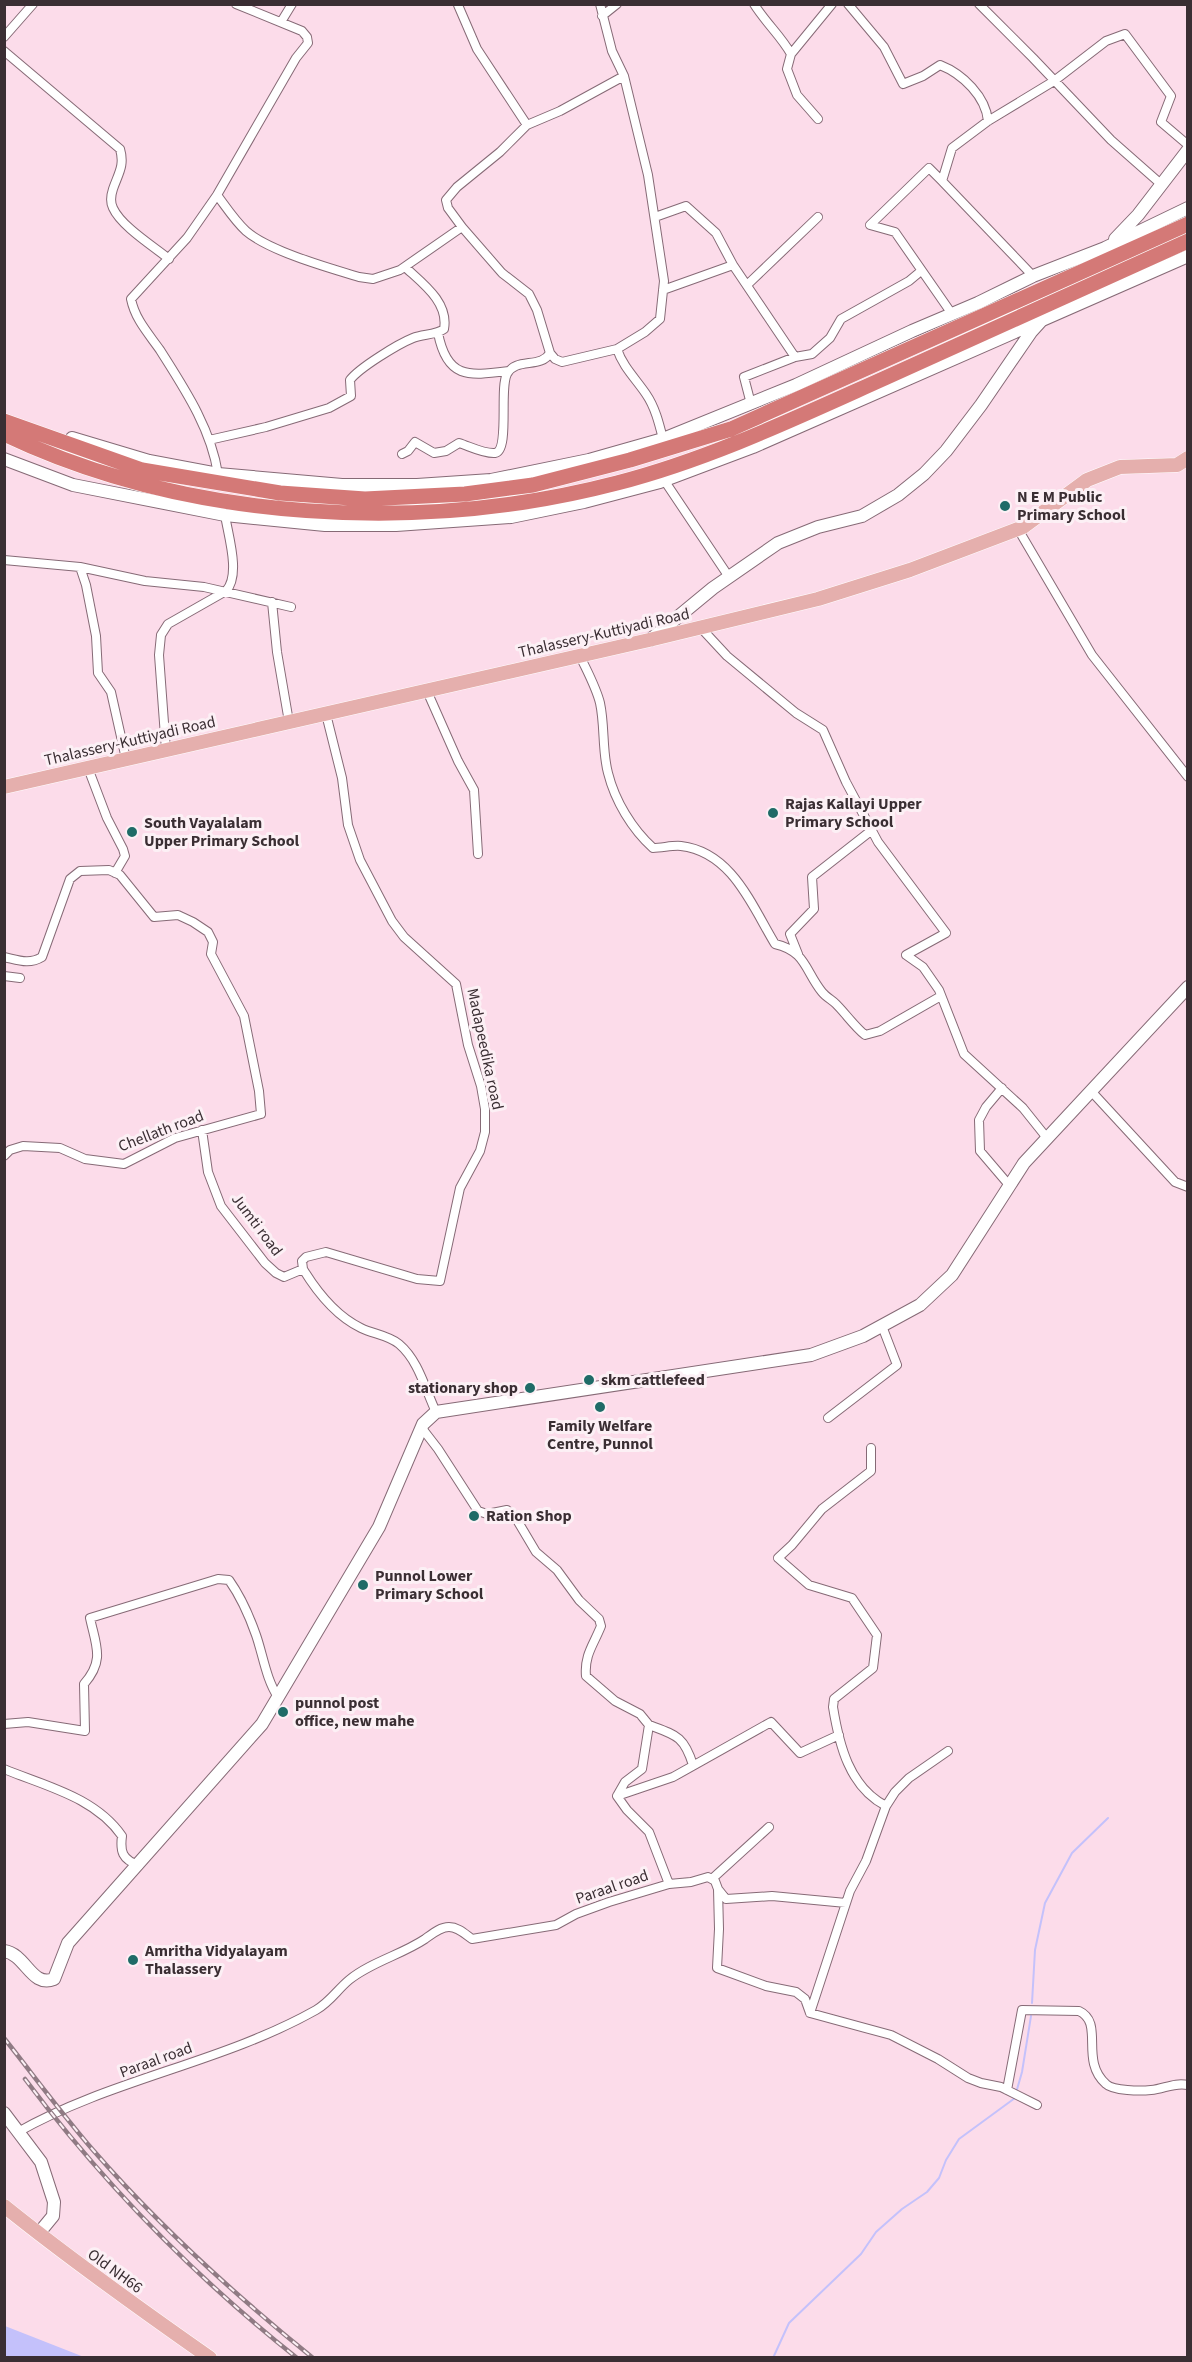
<svg xmlns="http://www.w3.org/2000/svg" width="1192" height="2362" font-family="'Source Sans 3',sans-serif">
  <style>
    .water { fill: #c4c1fb }
    .lines { fill: none; stroke-linecap: round; stroke-linejoin: round }
    .stream { stroke: #c4c1fb; stroke-width: 2 }
    .street-casing { stroke: #866a76; stroke-width: 10 }
    .secondary-casing { stroke: #866a76; stroke-width: 14 }
    .primary-casing { stroke: #fff; stroke-width: 15 }
    .highway-casing { stroke: #fff; stroke-width: 16 }
    .street { stroke: #fff; stroke-width: 8 }
    .secondary { stroke: #fff; stroke-width: 12 }
    .primary { stroke: #e5afad; stroke-width: 14 }
    .highway { stroke: #d47977; stroke-width: 15 }
    .rail-casing { stroke: #907b84; stroke-width: 4.5 }
    .rail { stroke: #fcf0f5; stroke-width: 2; stroke-dasharray: 7; stroke-linecap: butt }
    .poi-dot { fill: #1f6b67; stroke: #fcf0f5; stroke-width: 2 }
    .labels { text-anchor: middle; dominant-baseline: central; stroke-width: 6; stroke-linejoin: round; paint-order: stroke }
    .poi-label { font-size: 16px; font-weight: bold; fill: #3a2e33; stroke: #fcf0f5; text-anchor: start }
    .street-label { font-size: 16px; fill: #3a2e33; stroke: #fcf0f5 }
  </style>
  <rect width="100%" height="100%" fill="#fcdcea"/>
  <path class="water" d="M 5,2326 L 84,2357 L 5,2357 Z"/>
  <g class="lines">
    <path class="stream" d="M 1032,2003 L 1035,1950 L 1045,1903 L 1072,1853 L 1108,1818
      M 1016,2093 L 1022,2072 L 1031,2016
      M 773,2358 L 789,2323 L 861,2254 L 876,2232 L 902,2209 L 927,2192 L 939,2178 L 946,2160 L 959,2139 L 1015,2098"/>
    <g class="street-casing">
      <path id="street" d="M 600,4 L 612,51 L 624,76 L 648,175 L 664,281 L 660,319 L 645,332 L 617,349 C 623,367 636,379 646,394 C 655,407 659,423 663,439
        M 754,4 C 765,22 781,36 791,54 L 787,69 L 797,95 L 818,119
        M 848,4 L 884,47 L 903,84 L 923,76 L 940,65 C 963,74 986,97 988,121
        M 979,4 L 1033,58 L 1111,140 L 1162,185
        M 458,5 L 477,49 L 527,125
        M 602,16 L 617,4
        M 281,22 L 292,4
        M 4,37 L 33,4
        M 4,51 L 120,149 C 125,166 118,174 113,189 C 111,195 110,202 113,208 C 121,226 153,246 169,259
        M 791,54 L 832,4
        M 942,181 L 929,168 L 870,225 L 895,232 L 952,314
        M 217,195 C 226,207 235,221 246,231 C 269,251 329,268 359,277 L 373,279 L 400,270 L 462,227 L 502,273 L 529,294 L 537,310 L 550,353 C 541,369 516,357 507,374 C 499,388 510,451 495,453 C 484,454 469,446 459,443 L 446,451 L 434,453 L 415,442 L 408,451 L 402,454
        M 655,217 L 686,206 L 716,233 L 733,265
        M 462,227 L 448,208 L 446,200 L 457,187 L 500,152 L 527,125 L 560,111 L 624,76
        M 1033,276 L 942,181 L 952,148 L 988,121 L 1054,81 L 1106,41 L 1125,34 L 1171,96 L 1161,122 L 1188,145
        M 747,285 L 818,217
        M 663,290 L 733,265 L 795,357
        M 438,333 C 447,379 468,376 508,371
        M 550,353 L 555,359 L 562,362 L 617,349
        M 751,404 L 744,377 L 795,357 L 812,354 L 830,338 L 841,319 L 909,281 L 921,271
        M 209,440 L 266,427 L 329,408 L 351,396 L 350,380 C 359,368 398,344 413,338 C 423,334 436,335 444,329 C 449,302 422,283 405,267
        M 218,474 C 211,428 184,388 160,350 C 148,333 135,319 131,299 L 187,238 L 217,195 L 296,58 L 308,43 L 307,37 L 302,31 L 236,4
        M 664,480 L 729,577
        M 1018,529 L 1092,655 L 1188,777
        M 4,560 L 80,567 L 145,581 L 204,587 L 291,607
        M 80,567 L 86,585 L 96,636 L 98,673 L 111,692 L 126,759
        M 272,602 L 277,652 L 289,722
        M 701,628 L 727,656 L 796,713 L 823,730 L 846,782 L 878,842 L 946,933 L 906,955 L 923,967 L 939,990 L 964,1054 L 1023,1108 L 1047,1138
        M 580,656 C 587,671 596,687 600,703 C 605,726 602,751 608,773 C 615,801 632,829 653,848 C 662,848 673,845 681,846 C 732,852 752,906 775,944 C 806,951 805,971 822,992 C 826,997 832,1000 836,1004 C 846,1014 854,1026 865,1035 L 880,1031 L 941,996
        M 427,691 L 458,761 L 474,790 L 478,854
        M 326,714 L 342,778 L 348,825 L 360,860 L 392,921 L 404,937 L 456,984 L 468,1045 L 481,1086 L 485,1109 L 485,1132 L 480,1151 L 460,1188 L 440,1281 L 417,1279 L 326,1252 L 306,1257 L 302,1261 L 303,1269 C 317,1292 336,1316 361,1328 C 373,1334 388,1335 399,1344 C 419,1361 425,1389 436,1412
        M 166,750 L 159,655 L 161,635 L 168,624 L 226,591 C 241,575 228,535 225,515
        M 88,768 L 107,818 L 123,849 L 125,856 L 115,873
        M 798,954 L 790,934 L 814,909 L 812,877 L 872,830
        M 4,957 C 18,960 29,965 42,957 L 70,879 L 80,871 L 109,870 L 120,875 L 154,917 L 178,915 L 193,922 L 208,932 L 213,942 L 211,954 L 244,1016 L 259,1091 L 261,1114 L 175,1138 L 124,1164 L 85,1159 L 60,1148 L 23,1146 L 10,1150 L 4,1156
        M 4,976 L 20,978
        M 1002,1088 L 986,1107 L 979,1120 L 980,1151 L 1009,1185
        M 1091,1091 L 1175,1182 L 1188,1187
        M 202,1130 L 208,1172 L 221,1206 L 265,1263 L 276,1273 L 284,1277 L 303,1269
        M 828,1418 L 897,1365 L 882,1326
        M 421,1427 L 438,1449 L 478,1511 L 487,1514 L 507,1510 L 514,1515 L 536,1552 L 557,1570 L 579,1600 L 599,1619 L 601,1626 C 594,1644 584,1655 586,1676 L 615,1701 L 640,1714 L 649,1725 L 642,1769 L 625,1782 L 617,1796 L 627,1810 L 649,1832 L 669,1884
        M 871,1448 L 871,1471 L 822,1509 L 792,1545 L 778,1558 L 809,1585 L 852,1598 L 877,1635 L 873,1668 L 834,1699 L 833,1707 C 839,1744 849,1787 886,1806
        M 4,1724 L 28,1722 L 85,1731 L 84,1684 C 105,1660 96,1646 90,1618 L 218,1579 L 229,1580 C 241,1597 249,1615 256,1635 C 263,1655 266,1679 278,1697
        M 649,1725 C 676,1735 684,1736 693,1765
        M 4,1769 C 45,1786 95,1797 122,1836 C 120,1851 122,1860 139,1865
        M 617,1796 L 673,1777 L 771,1722 L 800,1753 L 839,1735
        M 713,1878 L 769,1827
        M 718,1889 L 726,1899 L 772,1896 L 846,1903
        M 810,2013 L 850,1891 L 866,1861 L 886,1806 L 895,1792 L 909,1778 L 948,1751
        M 1007,2090 L 1022,2010 L 1079,2011 C 1105,2023 1079,2060 1106,2084 C 1113,2091 1141,2091 1151,2090 C 1164,2089 1174,2082 1188,2085
        M 18,2132 C 111,2079 222,2063 316,2010 C 330,2002 337,1990 349,1980 C 371,1962 401,1955 425,1939 C 432,1934 440,1927 449,1927 C 458,1927 465,1934 472,1939 L 556,1925 L 576,1914 L 609,1902 L 669,1884 L 691,1882 L 708,1877 L 715,1881 L 718,1889 L 719,1929 L 717,1968 L 766,1986 L 796,1992 L 805,1999 L 810,2013 L 891,2035 L 938,2059 L 968,2078 L 981,2083 L 1001,2087 L 1037,2105"/>
    </g>
    <g class="secondary-casing">
      <path id="secondary" d="M 1115,239 L 1138,215 L 1188,150
        M 72,438 L 149,461 L 218,474 L 342,485 L 417,485 L 491,480 L 589,460 L 663,439 L 796,385 L 912,331 L 978,303 L 1033,276 L 1105,248 L 1188,208
        M 4,459 L 73,485 L 225,515 L 325,525 L 396,525 L 511,517 L 584,502 L 660,482 L 753,447 L 1188,256
        M 650,640 L 713,588 L 778,543 L 818,527 L 862,516 L 898,495 L 924,474 L 946,451 L 981,405 L 1031,332 L 1041,321
        M 4,1951 C 26,1954 31,1988 54,1979 L 68,1943 L 262,1724 L 379,1527 L 423,1424 L 436,1412 L 811,1355 L 863,1336 L 920,1305 L 952,1275 L 1024,1163 L 1188,987
        M 4,2113 L 41,2162 L 54,2202 L 53,2216 L 39,2233"/>
    </g>
    <g class="primary-casing">
      <path id="primary" d="M 4,787 L 649,640 L 818,599 L 910,570 L 1023,527 L 1087,480 L 1120,467 L 1177,465 L 1188,458
        M 4,2206 C 71,2260 140,2309 210,2358"/>
    </g>
    <g class="highway-casing">
      <path id="highway" d="M 4,421 L 142,470 L 280,493 L 365,499 L 465,494 L 533,485 L 630,460 L 731,429 L 1188,224
        M 4,434 C 189,522 421,534 617,483 C 710,459 798,417 885,378 C 986,332 1087,286 1188,241"/>
    </g>
    <use href="#street" class="street"/>
    <use href="#secondary" class="secondary"/>
    <use href="#primary" class="primary"/>
    <use href="#highway" class="highway"/>
    <g class="rail-casing">
      <path id="rail" d="M 4,2038 C 34,2076 62,2114 93,2150 C 159,2226 234,2294 313,2358
        M 25,2079 C 103,2183 195,2277 297,2358"/>
    </g>
    <use href="#rail" class="rail"/>
  </g>
  <g class="poi-dot">
    <circle cx="1005" cy="506" r="6"/>
    <circle cx="773" cy="813" r="6"/>
    <circle cx="132" cy="832" r="6"/>
    <circle cx="589" cy="1380" r="6"/>
    <circle cx="530" cy="1388" r="6"/>
    <circle cx="600" cy="1407" r="6"/>
    <circle cx="474" cy="1516" r="6"/>
    <circle cx="363" cy="1585" r="6"/>
    <circle cx="283" cy="1712" r="6"/>
    <circle cx="133" cy="1960" r="6"/>
  </g>
  <g class="labels">
    <g class="poi-label">
      <text x="1017" y="497">N E M Public<tspan x="1017" dy="18">Primary School</tspan></text>
      <text x="785" y="804">Rajas Kallayi Upper<tspan x="785" dy="18">Primary School</tspan></text>
      <text x="144" y="823">South Vayalalam<tspan x="144" dy="18">Upper Primary School</tspan></text>
      <text x="601" y="1380">skm cattlefeed</text>
      <text x="518" y="1388" text-anchor="end">stationary shop</text>
      <text x="600" y="1426" text-anchor="middle">Family Welfare<tspan x="600" dy="18">Centre, Punnol</tspan></text>
      <text x="486" y="1516">Ration Shop</text>
      <text x="375" y="1576">Punnol Lower<tspan x="375" dy="18">Primary School</tspan></text>
      <text x="295" y="1703">punnol post<tspan x="295" dy="18">office, new mahe</tspan></text>
      <text x="145" y="1951">Amritha Vidyalayam<tspan x="145" dy="18">Thalassery</tspan></text>
    </g>
    <g class="street-label">
      <text transform="translate(604 633) rotate(-13)">Thalassery-Kuttiyadi Road</text>
      <text transform="translate(130 741) rotate(-13)">Thalassery-Kuttiyadi Road</text>
      <text transform="translate(485 1049) rotate(78)">Madapeedika road</text>
      <text transform="translate(161 1131) rotate(-21)">Chellath road</text>
      <text transform="translate(257 1225) rotate(53)">Jumti road</text>
      <text transform="translate(612 1887) rotate(-19)">Paraal road</text>
      <text transform="translate(156 2060) rotate(-20)">Paraal road</text>
      <text transform="translate(115 2271) rotate(36)">Old NH66</text>
    </g>
  </g>
  <rect width="1192" height="2362" fill="none" stroke="#3a2e33" stroke-width="12"/>
</svg>
